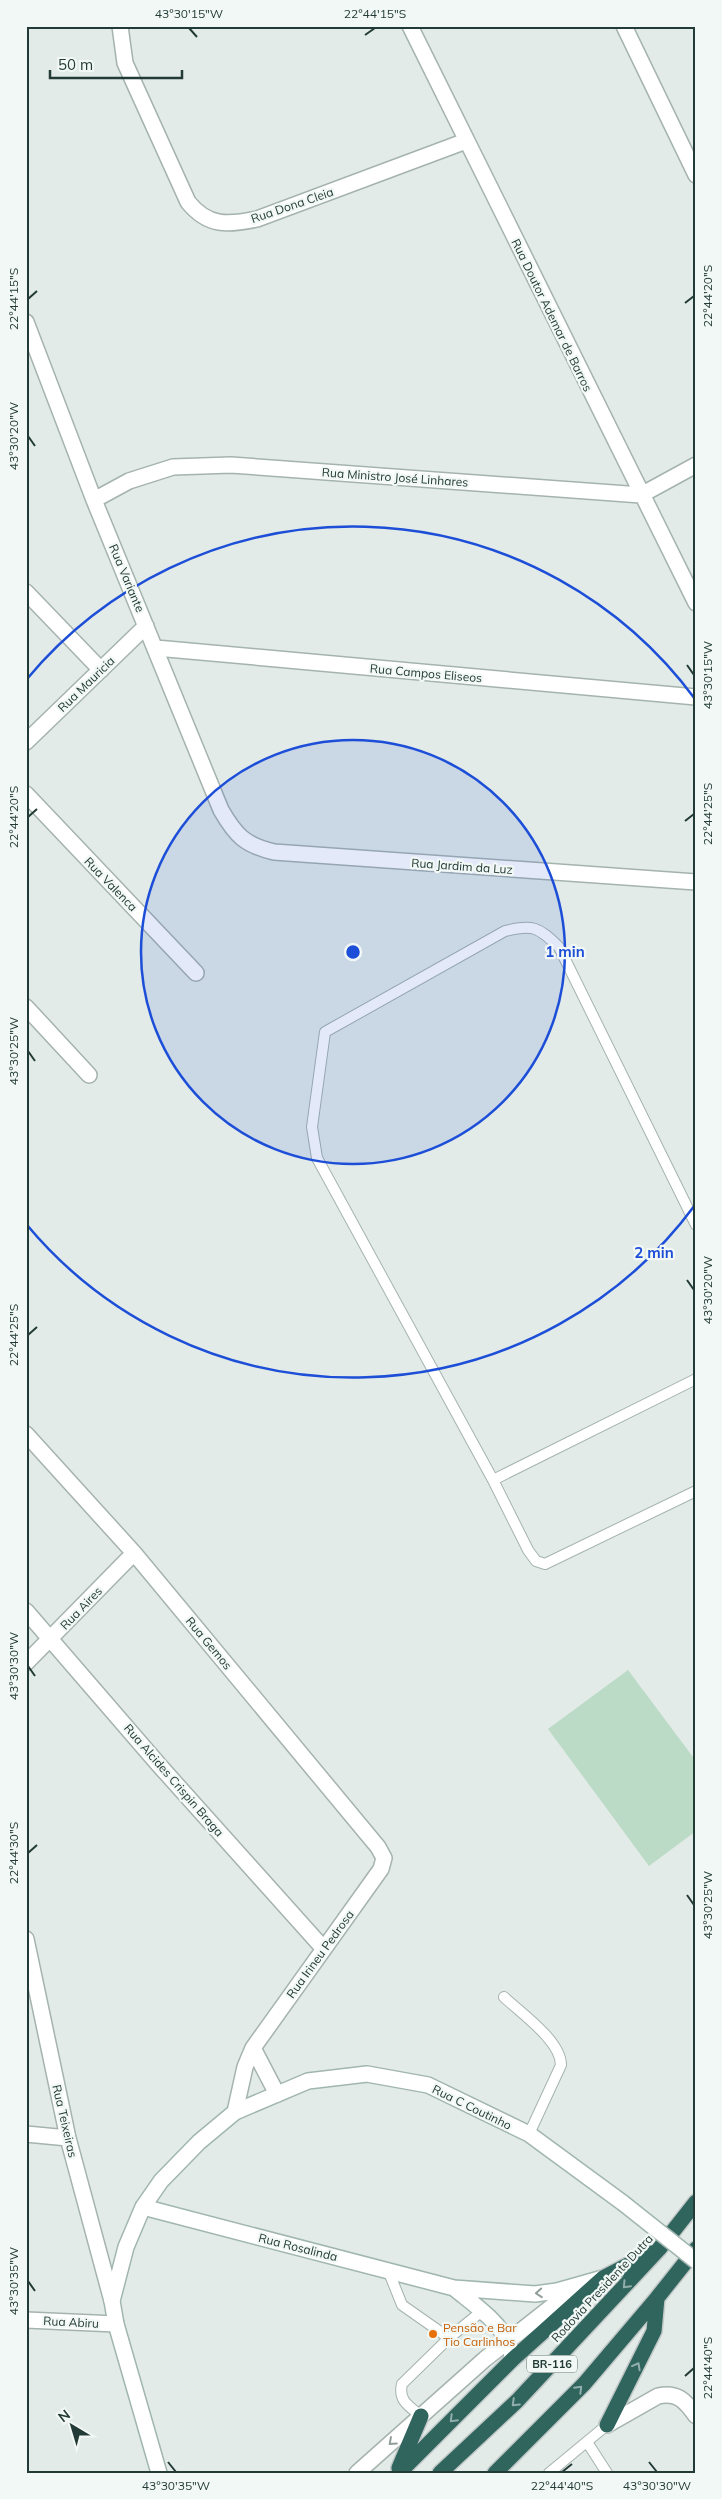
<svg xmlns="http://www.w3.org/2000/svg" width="722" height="2499" font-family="Mulish,sans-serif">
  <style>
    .green { fill: #bcdbc6 }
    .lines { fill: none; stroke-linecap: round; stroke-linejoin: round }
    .lane-casing { stroke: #a5b3ae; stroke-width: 12 }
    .street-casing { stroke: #a5b3ae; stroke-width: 18 }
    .secondary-casing { stroke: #a1b6b0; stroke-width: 18 }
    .highway-casing { stroke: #c1c8c7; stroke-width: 18 }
    .lane { stroke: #fff; stroke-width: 10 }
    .street { stroke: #fff; stroke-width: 15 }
    .secondary { stroke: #fff; stroke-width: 15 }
    .highway { stroke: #30655e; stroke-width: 15 }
    .secondary-bridge-casing { stroke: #a1b6b0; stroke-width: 18; stroke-linecap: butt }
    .secondary-bridge { stroke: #fff; stroke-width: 15 }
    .oneway { stroke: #91aeaa }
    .oneway2 { stroke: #919d9a }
    .ticks { fill: none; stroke: #233b36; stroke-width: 2 }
    .ring { fill: none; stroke: #1d4ed8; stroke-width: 2.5 }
    .food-dot { fill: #e8710a; stroke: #f2f8f5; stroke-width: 2 }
    .labels { text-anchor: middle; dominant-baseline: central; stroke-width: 4.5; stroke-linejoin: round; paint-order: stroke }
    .shield { fill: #f2f8f5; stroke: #61746f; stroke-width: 1 }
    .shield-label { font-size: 11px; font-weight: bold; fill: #233b36 }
    .street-label { font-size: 12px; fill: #233b36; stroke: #f2f8f5 }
    .food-label { font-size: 12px; fill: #c56008; stroke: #f2f8f5; text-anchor: start }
    .centre { fill: #1d4ed8; stroke: #f2f8f5; stroke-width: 2.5 }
    .ring-label { font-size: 15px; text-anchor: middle; font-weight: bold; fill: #1d4ed8; stroke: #f2f8f5; stroke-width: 4.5; stroke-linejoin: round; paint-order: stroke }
    .neatline { fill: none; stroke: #233b36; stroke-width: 2 }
    .ticks-label { font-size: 12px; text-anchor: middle; fill: #233b36 }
  </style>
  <rect width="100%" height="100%" fill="#e2ebe7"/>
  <path class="green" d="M 628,1670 L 696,1761 L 696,1831 L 649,1866 L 548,1729 Z"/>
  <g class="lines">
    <g class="lane-casing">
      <path id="lane" d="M 696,1225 L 559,947 C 538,927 533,924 505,931 L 325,1032 L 312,1127 L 317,1158 L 493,1480 L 696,1379
        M 493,1480 L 528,1550 L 536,1561 L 545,1564 L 696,1491
        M 504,1997 C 522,2014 561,2041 561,2065 L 529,2134
        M 388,2270 L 402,2305 L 449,2338 L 482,2311
        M 421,2416 C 409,2406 398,2401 402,2384 L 449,2338
        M 587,2442 L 607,2473
        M 549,2473 L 607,2425"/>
    </g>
    <g class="street-casing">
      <path id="street" d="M 120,26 L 125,63 L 188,202 C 208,227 228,225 257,219 L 466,141
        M 410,26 L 696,603
        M 624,26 L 696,175
        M 26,322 L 94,500 L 221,810 C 236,836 245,845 274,852 L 696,882
        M 94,500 L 129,481 L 173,467 L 231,465 L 641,495 L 696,465
        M 26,592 L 101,670
        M 156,648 L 696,697
        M 26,742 L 146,626
        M 26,794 L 196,973
        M 26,1007 L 89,1075
        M 26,1434 L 134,1553 L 378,1847 L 384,1858 L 381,1869 L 253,2048 L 245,2067 L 235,2112
        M 26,1611 L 159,1765 L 323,1948
        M 26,1663 L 134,1553
        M 26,1939 L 68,2138 L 112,2301
        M 253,2048 L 277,2094
        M 26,2134 L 68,2138
        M 26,2320 L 116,2324
        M 607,2425 L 658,2396 C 677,2392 685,2400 696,2416
        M 357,2473 L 485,2359 L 578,2286"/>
    </g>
    <g class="secondary-casing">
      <path id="secondary" d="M 143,2207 L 454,2288 L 535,2294 L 557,2291 L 603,2278
        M 454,2288 C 472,2303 496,2319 507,2340 C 510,2345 511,2353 513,2359
        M 159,2473 L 116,2324 L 112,2301 L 126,2247 L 143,2207 L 161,2181 L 199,2142 L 235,2112 L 308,2081 L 367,2074 L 428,2085 L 529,2134 L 623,2203"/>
    </g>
    <g class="highway-casing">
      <path id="highway" d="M 607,2425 L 654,2331 L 657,2298
        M 399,2468 L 421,2416
        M 399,2473 L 513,2359 L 603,2278 L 651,2253
        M 440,2473 L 517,2401 L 659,2249 L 696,2202
        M 495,2473 L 584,2384 L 657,2298 L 696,2249"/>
    </g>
    <use href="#lane" class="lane"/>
    <use href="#street" class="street"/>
    <use href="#secondary" class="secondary"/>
    <use href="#highway" class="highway"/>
    <g class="secondary-bridge-casing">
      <path id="secondary-bridge" d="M 623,2203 L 696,2261"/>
    </g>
    <use href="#secondary-bridge" class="secondary-bridge"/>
  </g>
  <defs><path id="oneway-chevron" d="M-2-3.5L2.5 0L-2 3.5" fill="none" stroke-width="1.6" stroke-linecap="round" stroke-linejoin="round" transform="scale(1.25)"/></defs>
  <g class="oneway">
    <use href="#oneway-chevron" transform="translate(626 2285) rotate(133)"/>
    <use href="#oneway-chevron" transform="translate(637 2366) rotate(-61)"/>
    <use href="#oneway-chevron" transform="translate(579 2389) rotate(-45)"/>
    <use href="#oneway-chevron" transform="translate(515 2403) rotate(136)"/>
    <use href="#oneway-chevron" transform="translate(453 2419) rotate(135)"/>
  </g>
  <g class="oneway2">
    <use href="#oneway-chevron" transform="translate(539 2293) rotate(176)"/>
    <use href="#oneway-chevron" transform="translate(392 2442) rotate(138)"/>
  </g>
  <path class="ticks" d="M 189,28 L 197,37M 365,35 L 375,28M 28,299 L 37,291M 685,303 L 694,296M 28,436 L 35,446M 687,665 L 694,675M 28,817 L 37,809M 685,821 L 694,814M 28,1051 L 35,1061M 687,1280 L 694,1290M 28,1335 L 37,1327M 28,1666 L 35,1676M 28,1853 L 37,1845M 687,1895 L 694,1905M 28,2281 L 35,2291M 685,2376 L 694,2368M 168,2462 L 176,2472M 649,2462 L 657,2472M 562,2472 L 572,2464"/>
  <circle cx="353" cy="952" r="212" fill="#1d4ed8" fill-opacity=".12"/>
  <g class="ring">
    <circle cx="353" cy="952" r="212"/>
    <path d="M695 1205A425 425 0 0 1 27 1225M27 679A425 425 0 0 1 695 699"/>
  </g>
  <circle class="food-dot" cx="433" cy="2334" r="5"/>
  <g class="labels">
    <rect class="shield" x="527" y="2355.5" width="50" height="17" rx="4"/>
    <g class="shield-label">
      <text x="552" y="2364">BR-116</text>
    </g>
    <g class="street-label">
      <text transform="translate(292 205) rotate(-19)">Rua Dona Cleia</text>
      <text transform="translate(552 315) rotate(64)">Rua Doutor Ademar de Barros</text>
      <text transform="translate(395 477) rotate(4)">Rua Ministro José Linhares</text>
      <text transform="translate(127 578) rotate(67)">Rua Variante</text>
      <text transform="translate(426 673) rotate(5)">Rua Campos Eliseos</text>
      <text transform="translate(86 684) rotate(-44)">Rua Mauricia</text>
      <text transform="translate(462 866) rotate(4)">Rua Jardim da Luz</text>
      <text transform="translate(111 884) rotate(46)">Rua Valenca</text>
      <text transform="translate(81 1608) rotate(-46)">Rua Aires</text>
      <text transform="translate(209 1643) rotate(50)">Rua Gemos</text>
      <text transform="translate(174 1780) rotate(49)">Rua Alcides Crispin Braga</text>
      <text transform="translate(320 1954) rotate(-54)">Rua Irineu Pedrosa</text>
      <text transform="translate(472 2107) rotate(26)">Rua C Coutinho</text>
      <text transform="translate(65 2121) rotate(77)">Rua Teixeiras</text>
      <text transform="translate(298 2247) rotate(14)">Rua Rosalinda</text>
      <text transform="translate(602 2288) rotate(-47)">Rodovia Presidente Dutra</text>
      <text transform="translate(71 2322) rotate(3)">Rua Abiru</text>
    </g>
    <g class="food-label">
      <text x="443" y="2327">Pensão e Bar<tspan x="443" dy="14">Tio Carlinhos</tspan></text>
    </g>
  </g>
  <circle cx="353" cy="952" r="8" class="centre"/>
  <g class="ring-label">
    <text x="565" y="957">1 min</text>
    <text x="654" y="1258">2 min</text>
  </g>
  <rect width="722" height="2499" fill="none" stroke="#f2f8f5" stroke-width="55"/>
  <g transform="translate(72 2426) rotate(322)" stroke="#f2f8f5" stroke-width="4" paint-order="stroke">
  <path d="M0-4L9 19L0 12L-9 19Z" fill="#233b36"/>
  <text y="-8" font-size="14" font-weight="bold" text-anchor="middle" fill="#233b36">N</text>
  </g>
  <path d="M50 70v8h132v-8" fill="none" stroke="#233b36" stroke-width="2.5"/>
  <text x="58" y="70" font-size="15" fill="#233b36" stroke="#f2f8f5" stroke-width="4" paint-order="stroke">50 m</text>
  <rect x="28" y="28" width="666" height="2444" class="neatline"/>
  <g class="ticks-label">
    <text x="189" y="18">43°30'15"W</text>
    <text x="375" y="18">22°44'15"S</text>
    <text transform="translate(708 296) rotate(-90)" y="4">22°44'20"S</text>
    <text transform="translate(14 299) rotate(-90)" y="4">22°44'15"S</text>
    <text transform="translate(14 436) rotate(-90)" y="4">43°30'20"W</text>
    <text transform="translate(708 675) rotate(-90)" y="4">43°30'15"W</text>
    <text transform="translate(708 814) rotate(-90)" y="4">22°44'25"S</text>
    <text transform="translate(14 817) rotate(-90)" y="4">22°44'20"S</text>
    <text transform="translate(14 1051) rotate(-90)" y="4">43°30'25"W</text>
    <text transform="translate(708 1290) rotate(-90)" y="4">43°30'20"W</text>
    <text transform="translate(14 1335) rotate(-90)" y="4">22°44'25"S</text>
    <text transform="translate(14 1666) rotate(-90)" y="4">43°30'30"W</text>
    <text transform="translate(14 1853) rotate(-90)" y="4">22°44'30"S</text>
    <text transform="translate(708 1905) rotate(-90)" y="4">43°30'25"W</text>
    <text transform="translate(14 2281) rotate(-90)" y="4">43°30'35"W</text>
    <text transform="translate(708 2368) rotate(-90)" y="4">22°44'40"S</text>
    <text x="176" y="2490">43°30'35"W</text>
    <text x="562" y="2490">22°44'40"S</text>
    <text x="657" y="2490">43°30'30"W</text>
  </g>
</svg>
